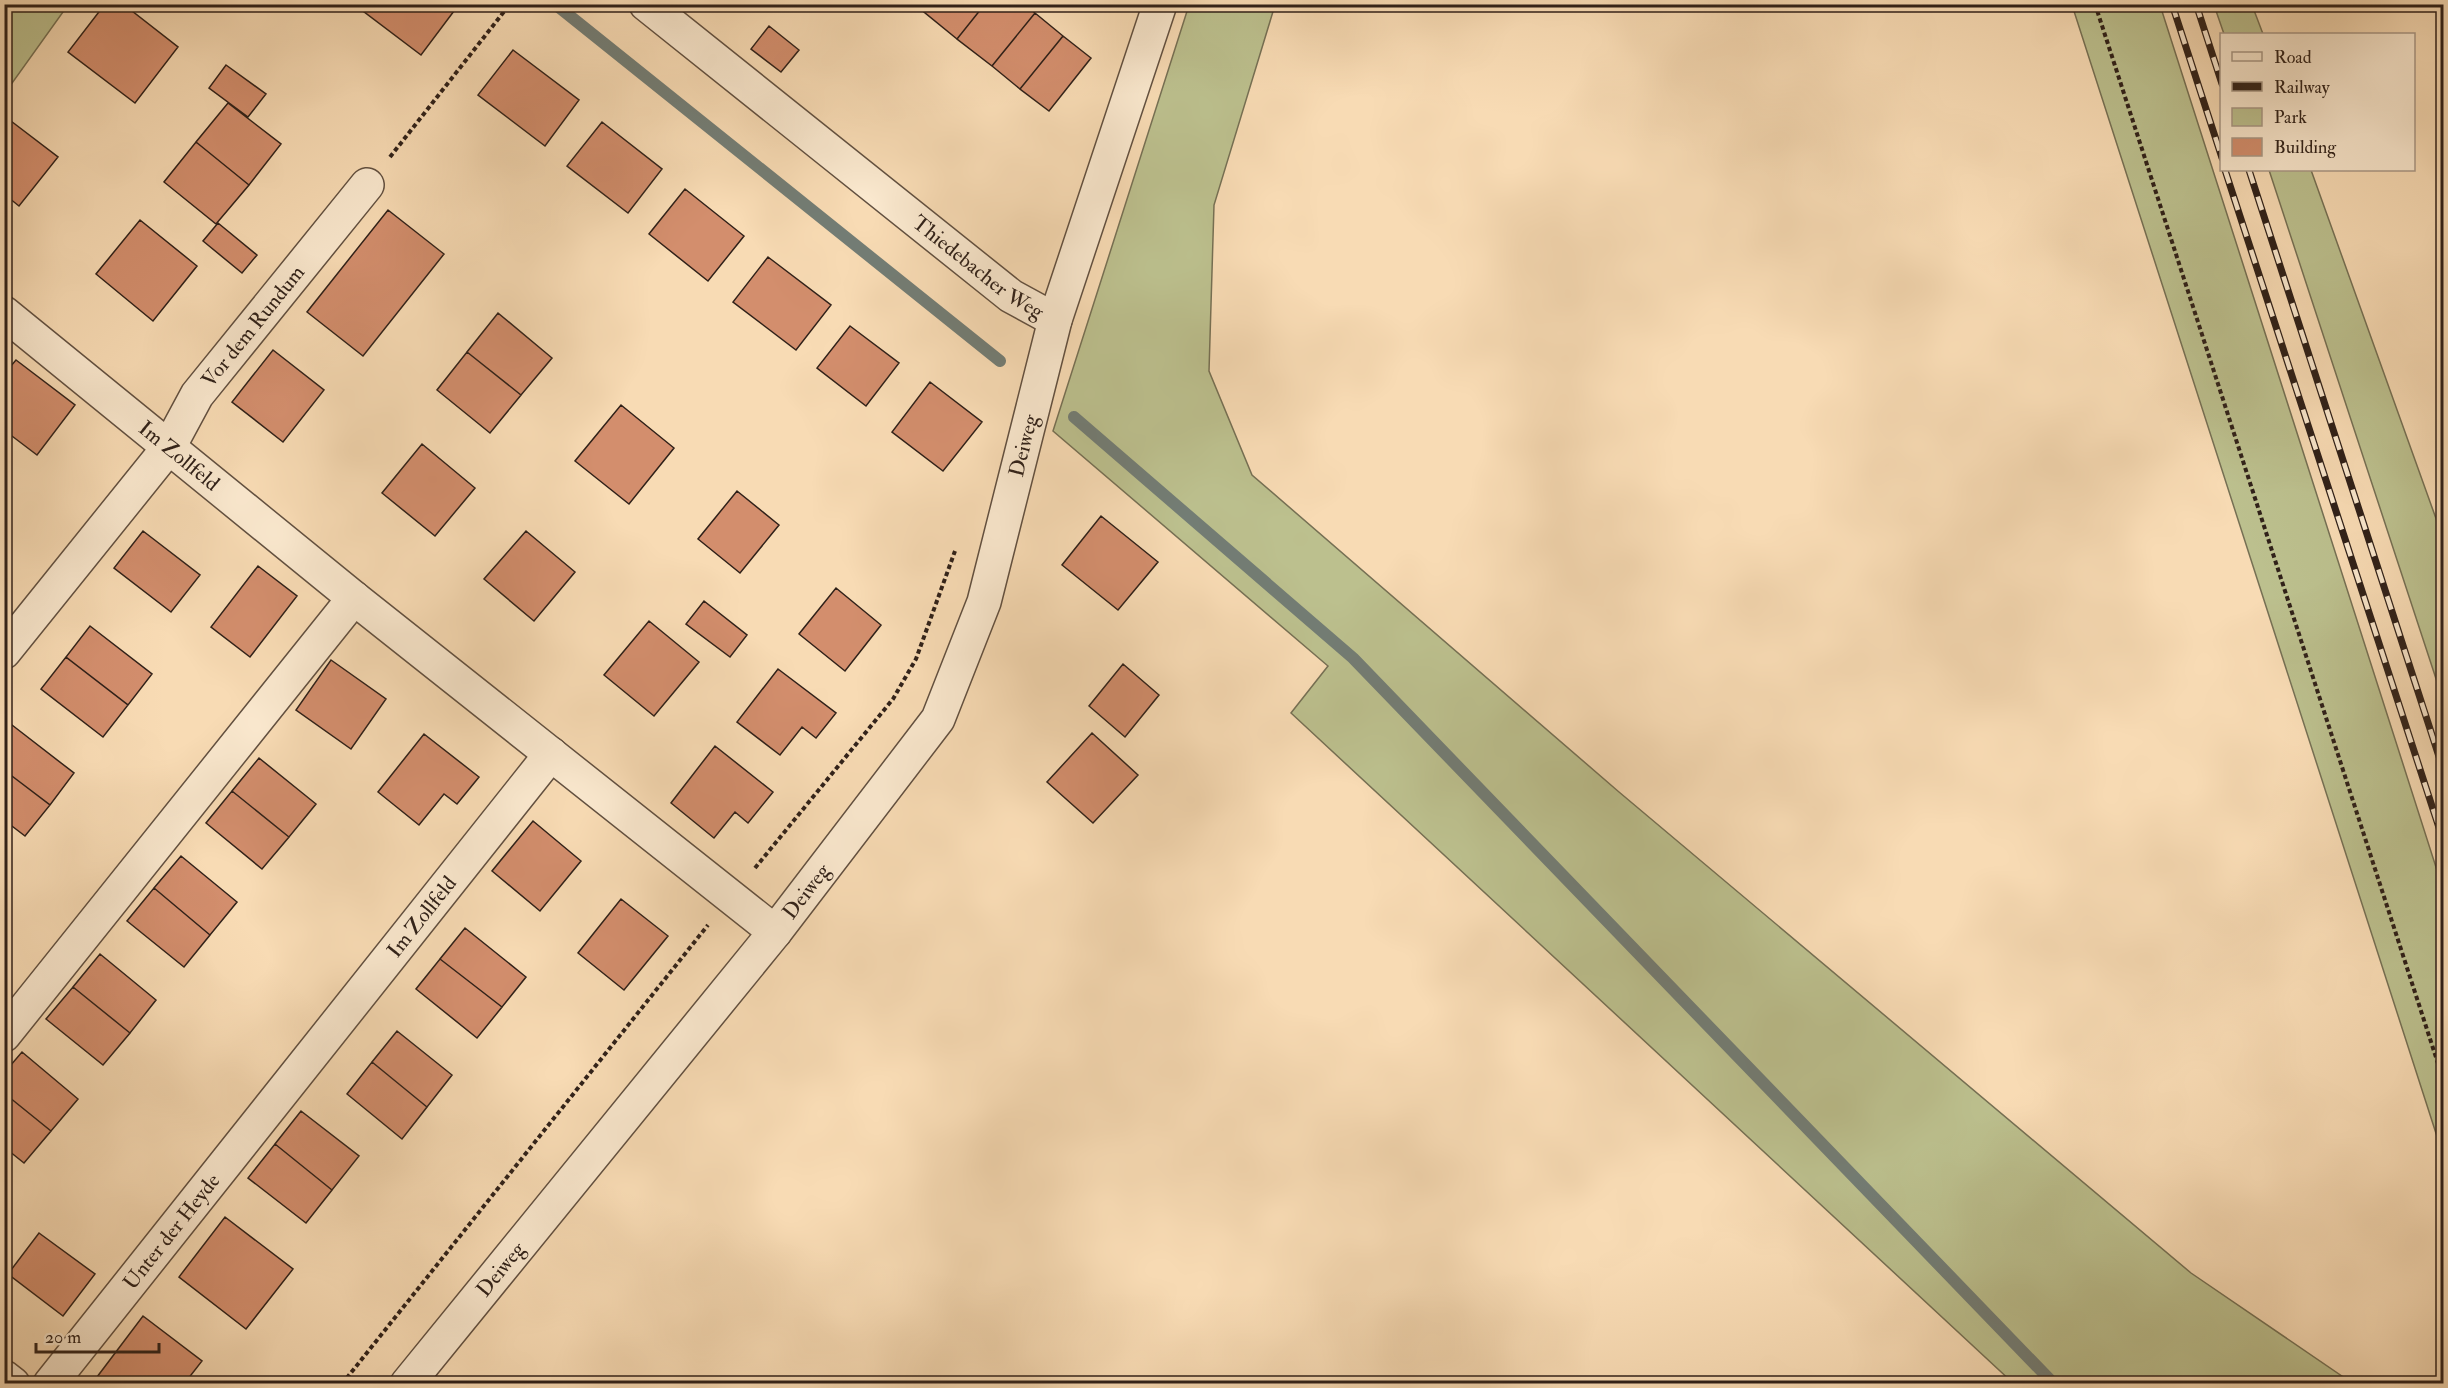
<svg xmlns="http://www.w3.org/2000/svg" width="2448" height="1388" font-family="'IM FELL Double Pica',serif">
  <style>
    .green { fill: #bcc08e; stroke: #767054; stroke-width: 1.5 }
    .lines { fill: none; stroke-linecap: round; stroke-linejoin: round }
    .stream { stroke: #737d75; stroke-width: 12 }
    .building { fill: #d38e6d; stroke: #302119; stroke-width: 1.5 }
    .street-casing { stroke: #625040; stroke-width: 36 }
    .path { stroke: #302119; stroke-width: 4; stroke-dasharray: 4.5 3; stroke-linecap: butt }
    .street { stroke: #fae8ce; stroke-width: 33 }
    .rail-casing { stroke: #302119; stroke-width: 7 }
    .rail { stroke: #fae8ce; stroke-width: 4.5; stroke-dasharray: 14; stroke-linecap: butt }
    .labels { text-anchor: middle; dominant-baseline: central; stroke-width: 6; stroke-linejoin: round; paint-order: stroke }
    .street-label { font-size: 21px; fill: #302119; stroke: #fae8ce }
  </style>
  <rect width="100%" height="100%" fill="#f8dbb4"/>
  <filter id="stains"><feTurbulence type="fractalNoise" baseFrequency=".00333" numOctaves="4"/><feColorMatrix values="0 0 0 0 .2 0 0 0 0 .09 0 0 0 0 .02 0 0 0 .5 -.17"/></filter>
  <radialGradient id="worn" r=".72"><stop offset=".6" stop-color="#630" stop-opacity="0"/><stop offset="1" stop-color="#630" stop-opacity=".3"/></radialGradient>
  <path class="green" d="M 5,4 L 68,5 L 5,93 L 4,5 Z
    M 1189,5 L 1275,5 L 1214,205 L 1209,371 L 1252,475 L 1619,792 L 2191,1273 L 2352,1383 L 2013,1383 L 1291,713 L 1328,666 L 1053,431 Z
    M 2072,5 L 2160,5 L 2443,889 L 2443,1155 Z
    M 2214,5 L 2252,5 L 2263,34 L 2224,34 Z
    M 2269,170 L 2311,170 L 2443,538 L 2443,700 Z"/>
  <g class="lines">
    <path class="stream" d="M 555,4 L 1000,361
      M 1074,417 L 1353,658 L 2054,1384"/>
  </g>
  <path class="building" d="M 105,4 L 123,4 L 178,47 L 135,103 L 68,52 Z
    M 362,4 L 454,4 L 457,7 L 421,55 L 359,8 Z
    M 930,4 L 985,4 L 957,39 L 924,12 Z
    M 985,4 L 1024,4 L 1035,13 L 992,66 L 957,39 Z
    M 1035,13 L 1063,36 L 1020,89 L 992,66 Z
    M 769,26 L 799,50 L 781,72 L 751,49 Z
    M 1063,36 L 1091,58 L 1049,111 L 1020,89 Z
    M 513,50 L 579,100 L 545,146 L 478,95 Z
    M 226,65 L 266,94 L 248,117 L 209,88 Z
    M 228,103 L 281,144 L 249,185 L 196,142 Z
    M 7,118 L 58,157 L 19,206 L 4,194 L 4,121 Z
    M 602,122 L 662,169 L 628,213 L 567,166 Z
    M 196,142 L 249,185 L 216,224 L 164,182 Z
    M 685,189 L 744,236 L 708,281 L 649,234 Z
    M 388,210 L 444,254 L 363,356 L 307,312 Z
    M 140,220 L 197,266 L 153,321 L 96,274 Z
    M 218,223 L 257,255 L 242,273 L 203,241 Z
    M 768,257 L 831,305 L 796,350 L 733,302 Z
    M 498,313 L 552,358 L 521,395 L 467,352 Z
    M 850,326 L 899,363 L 866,406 L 817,368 Z
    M 273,350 L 324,390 L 283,442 L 232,402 Z
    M 467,352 L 521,395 L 490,433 L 437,390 Z
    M 16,360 L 75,405 L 37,455 L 4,430 L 4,374 Z
    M 930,382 L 982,422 L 943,471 L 892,432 Z
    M 621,405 L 674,448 L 629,504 L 575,461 Z
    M 422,444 L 475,488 L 435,536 L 382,493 Z
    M 737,491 L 779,525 L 740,573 L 698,539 Z
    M 1101,516 L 1158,562 L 1118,610 L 1062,565 Z
    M 143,531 L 200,575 L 171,612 L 114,568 Z
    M 526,531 L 575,572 L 534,621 L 484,579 Z
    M 258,566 L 297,596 L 250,657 L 211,627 Z
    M 836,588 L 881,625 L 845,671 L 799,634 Z
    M 704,601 L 747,635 L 730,657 L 686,624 Z
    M 649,621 L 699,662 L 654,716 L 604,675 Z
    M 90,626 L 152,674 L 128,705 L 66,657 Z
    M 66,657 L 128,705 L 103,737 L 41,689 Z
    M 331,660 L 386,699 L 351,749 L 296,710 Z
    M 1123,664 L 1159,695 L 1125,737 L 1089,706 Z
    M 778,669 L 836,713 L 816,738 L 802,727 L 780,755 L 737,722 Z
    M 12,725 L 74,773 L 50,805 L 4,770 L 4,735 Z
    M 1092,733 L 1138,775 L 1093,823 L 1047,782 Z
    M 424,734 L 479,777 L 457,804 L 444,794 L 419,825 L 378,792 Z
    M 715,746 L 773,792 L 748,823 L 735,812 L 714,838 L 671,803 Z
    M 259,758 L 316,804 L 289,837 L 232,791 Z
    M 4,770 L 50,805 L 25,836 L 4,820 Z
    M 232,791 L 289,837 L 262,869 L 206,823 Z
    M 533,821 L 581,861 L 540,911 L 492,871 Z
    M 181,856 L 237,902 L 210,935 L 154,888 Z
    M 154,888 L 210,935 L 184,967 L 127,921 Z
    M 621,899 L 668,936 L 624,990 L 578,953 Z
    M 465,928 L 526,977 L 502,1007 L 440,959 Z
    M 100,954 L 156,1000 L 130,1033 L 73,987 Z
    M 440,959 L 502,1007 L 477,1038 L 416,989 Z
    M 73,987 L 130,1033 L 103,1065 L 46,1019 Z
    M 397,1031 L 452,1075 L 427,1107 L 372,1062 Z
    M 22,1052 L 78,1099 L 51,1131 L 4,1093 L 4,1073 Z
    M 372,1062 L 427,1107 L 402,1139 L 347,1094 Z
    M 4,1093 L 51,1131 L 24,1163 L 4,1147 Z
    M 301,1111 L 359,1156 L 332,1190 L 275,1144 Z
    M 275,1144 L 332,1190 L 306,1223 L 248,1178 Z
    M 225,1217 L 293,1269 L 246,1329 L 179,1277 Z
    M 39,1233 L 95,1274 L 63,1316 L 8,1274 Z
    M 143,1316 L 202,1361 L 184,1384 L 105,1384 L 97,1377 Z"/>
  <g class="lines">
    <g class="street-casing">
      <g id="street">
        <path id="s1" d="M 646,4 L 1011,296 L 1055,320"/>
        <path id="s2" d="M 4,313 L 354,598 L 775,932"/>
        <path id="s3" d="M 4,652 L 169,447 L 197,395 L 367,185"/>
        <path d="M 4,1035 L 354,598"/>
        <path d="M 4,1377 L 13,1384"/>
        <path id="s4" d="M 50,1384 L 551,754"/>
        <path id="s5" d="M 407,1384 L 775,932 L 938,719 L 984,602 L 1055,320 L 1160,4"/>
      </g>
    </g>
    <path class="path" d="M 2095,4 L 2444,1082
      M 390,157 L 510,4
      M 755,868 L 893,699 L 916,659 L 955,551
      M 342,1384 L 708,925"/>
    <use href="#street" class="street"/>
    <g class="rail-casing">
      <path id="rail" d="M 2172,4 L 2222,158
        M 2196,4 L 2222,84
        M 2225,170 L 2444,843
        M 2249,170 L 2444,772"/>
    </g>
    <use href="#rail" class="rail"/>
  </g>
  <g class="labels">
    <g class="street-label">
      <text stroke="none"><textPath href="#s1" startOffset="424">Thiedebacher Weg</textPath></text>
      <text stroke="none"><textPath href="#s3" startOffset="411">Vor dem Rundum</textPath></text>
      <text stroke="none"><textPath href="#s5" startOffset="1138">Deiweg</textPath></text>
      <text stroke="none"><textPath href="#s2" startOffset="226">Im Zollfeld</textPath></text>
      <text stroke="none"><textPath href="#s5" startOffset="634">Deiweg</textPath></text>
      <text stroke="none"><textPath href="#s4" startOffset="597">Im Zollfeld</textPath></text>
      <text stroke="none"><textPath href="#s4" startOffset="195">Unter der Heyde</textPath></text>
      <text stroke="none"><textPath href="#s5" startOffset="148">Deiweg</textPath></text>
    </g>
  </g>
  <rect width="2448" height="1388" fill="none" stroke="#f8dbb4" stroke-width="24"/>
  <rect x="6" y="6" width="2436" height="1376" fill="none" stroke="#302119" stroke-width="3"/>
  <rect x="12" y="12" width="2424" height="1364" fill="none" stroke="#302119" stroke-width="1.5"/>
  <rect x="2220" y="33" width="195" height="138" fill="#fae8ce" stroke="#a99886" stroke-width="1.5"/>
  <rect x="2232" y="52" width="30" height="9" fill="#fae8ce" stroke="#a99886" stroke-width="1.5"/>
  <text x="2274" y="63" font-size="18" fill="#302119">Road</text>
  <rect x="2232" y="82" width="30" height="9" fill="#302119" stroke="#a99886" stroke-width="1.5"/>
  <text x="2274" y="93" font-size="18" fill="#302119">Railway</text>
  <rect x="2232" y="108" width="30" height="18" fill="#bcc08e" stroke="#a99886" stroke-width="1.5"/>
  <text x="2274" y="123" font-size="18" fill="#302119">Park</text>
  <rect x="2232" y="138" width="30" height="18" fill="#d38e6d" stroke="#a99886" stroke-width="1.5"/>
  <text x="2274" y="153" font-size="18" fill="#302119">Building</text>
  <path d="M36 1343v9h123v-9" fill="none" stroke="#302119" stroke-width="3"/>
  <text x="45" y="1343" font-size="18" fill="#302119" stroke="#fae8ce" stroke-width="4.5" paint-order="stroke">20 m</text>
  <rect width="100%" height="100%" filter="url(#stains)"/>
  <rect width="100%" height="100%" fill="url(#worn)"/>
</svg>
